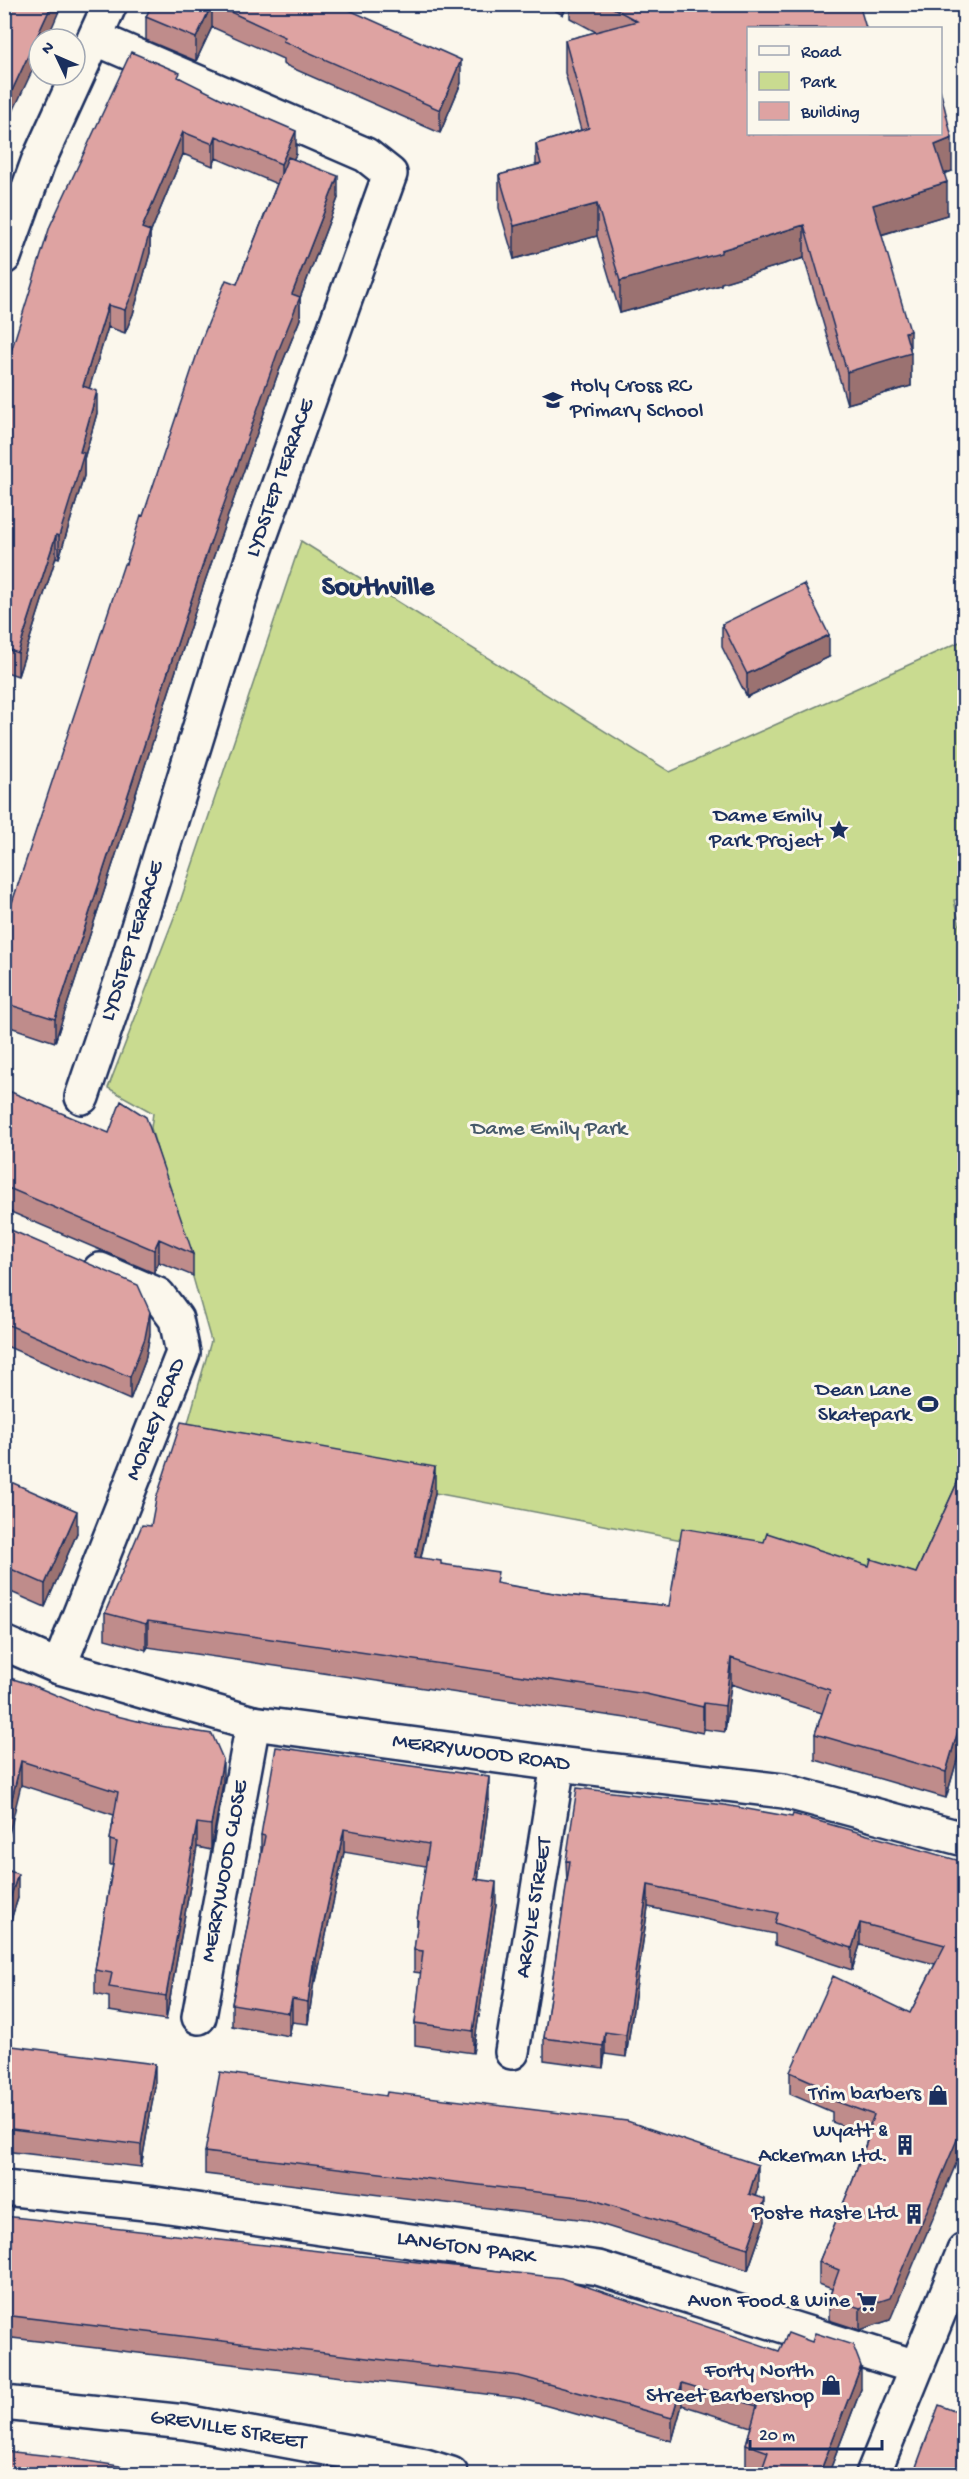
<svg xmlns="http://www.w3.org/2000/svg" width="969" height="2479" font-family="'Gochi Hand',sans-serif">
  <style>
    .green { fill: #c9db90; stroke: #728577; stroke-width: 1.5 }
    .lines { fill: none; stroke-linecap: round; stroke-linejoin: round }
    .minor-casing { stroke: #1b2f5e; stroke-width: 38 }
    .secondary-casing { stroke: #1b2f5e; stroke-width: 38 }
    .minor { stroke: #fbf7ec; stroke-width: 33 }
    .secondary { stroke: #fbf7ec; stroke-width: 33 }
    .wall { fill: #bf8c8b; stroke: #1b2f5e; stroke-width: 1.5 }
    .shaded-wall { fill: #9b7271; stroke: #1b2f5e; stroke-width: 1.5 }
    .building { fill: #dea3a2; stroke: #1b2f5e; stroke-width: 1.5 }
    .labels { text-anchor: middle; dominant-baseline: central; stroke-width: 6; stroke-linejoin: round; paint-order: stroke }
    .poi-label { font-size: 22px; fill: #1b2f5e; stroke: #fbf7ec; text-anchor: end }
    .street-label { font-size: 22px; fill: #1b2f5e; stroke: #fbf7ec }
    .park-label { font-size: 22px; fill: #465a6a; stroke: #fbf7ec }
    .district-label { font-size: 28px; font-weight: bold; fill: #1b2f5e; stroke: #fbf7ec }
  </style>
  <rect width="100%" height="100%" fill="#fbf7ec"/>
  <filter id="ink" filterUnits="userSpaceOnUse"><feTurbulence type="fractalNoise" baseFrequency=".0167" numOctaves="2"/><feDisplacementMap in="SourceGraphic" scale="12" xChannelSelector="R" yChannelSelector="G"/><feConvolveMatrix kernelMatrix="1 2 1 2 8 2 1 2 1" color-interpolation-filters="sRGB"/></filter>
  <g filter="url(#ink)">
    <path class="green" d="M 301,541 L 670,772 L 964,640 L 964,898 L 954,900 L 964,945 L 964,1492 L 913,1594 L 766,1556 L 435,1493 L 181,1448 L 211,1341 L 151,1128 L 153,1113 L 108,1088 L 180,902 Z"/>
    <g class="lines">
      <g class="minor-casing">
        <g id="minor">
          <path d="M 4,257 L 38,162 L 110,4"/>
          <path id="s1" d="M 82,1097 L 121,982 L 251,562 L 390,174 L 366,155 L 95,38"/>
          <path id="s2" d="M 4,1643 L 59,1667 L 253,1723 L 558,1764 L 784,1791 L 964,1839"/>
          <path id="s3" d="M 59,1667 L 183,1353 L 176,1319 L 158,1295 L 100,1270"/>
          <path id="s4" d="M 199,2017 L 253,1723"/>
          <path id="s5" d="M 512,2052 L 558,1764"/>
          <path id="s6" d="M 4,2188 L 155,2204 L 598,2268 L 916,2367"/>
          <path id="s7" d="M 4,2403 L 185,2422 L 425,2466 L 451,2474"/>
        </g>
      </g>
      <g class="secondary-casing">
        <path id="secondary" d="M 873,2474 L 964,2251"/>
      </g>
      <use href="#minor" class="minor"/>
      <use href="#secondary" class="secondary"/>
    </g>
    <path class="wall" d="M 152,4 L 336,4 L 461,83 L 440,133 L 283,64 L 283,59 L 212,27 L 196,61 L 146,40 L 146,17 Z
      M 543,4 L 568,4 L 563,15 Z
      M 570,4 L 859,4 L 748,28 L 952,171 L 944,174 L 947,215 L 881,235 L 910,348 L 911,386 L 847,404 L 804,258 L 721,283 L 721,285 L 620,313 L 597,236 L 514,259 L 499,208 L 499,175 L 536,165 L 536,144 L 581,130 L 565,73 L 565,40 L 596,32 L 570,18 Z
      M 180,78 L 296,154 L 293,159 L 338,198 L 300,298 L 300,319 L 277,376 L 205,581 L 55,1042 L 4,1025 L 4,927 L 126,564 L 143,516 L 237,284 L 277,184 L 216,158 L 213,166 L 183,154 L 150,234 L 150,253 L 133,314 L 125,333 L 108,327 L 89,388 L 97,413 L 84,459 L 84,476 L 59,558 L 56,557 L 18,676 L 6,672 L 4,374 Z
      M 722,624 L 829,657 L 747,697 L 722,647 Z
      M 4,1089 L 193,1254 L 193,1276 L 159,1262 L 154,1273 L 11,1212 L 4,1211 Z
      M 4,1227 L 150,1334 L 145,1361 L 130,1400 L 4,1345 Z
      M 964,1468 L 964,1736 L 946,1798 L 815,1760 L 815,1734 L 822,1713 L 731,1684 L 725,1732 L 704,1729 L 703,1733 L 646,1721 L 148,1647 L 146,1650 L 105,1639 L 105,1613 L 151,1526 L 435,1493 L 421,1558 L 441,1564 L 498,1584 L 565,1595 L 669,1606 L 869,1566 L 916,1573 Z
      M 4,1479 L 77,1533 L 45,1607 L 4,1589 Z
      M 4,1676 L 223,1783 L 211,1850 L 197,1847 L 166,2020 L 109,2011 L 109,1997 L 95,1994 L 95,1970 L 113,1865 L 110,1865 L 110,1840 L 114,1815 L 21,1785 Z
      M 489,1800 L 478,1880 L 496,1905 L 473,2053 L 415,2045 L 415,2023 L 421,1973 L 414,1972 L 414,1950 L 417,1932 L 417,1920 L 426,1866 L 344,1852 L 316,1981 L 314,1980 L 308,2024 L 292,2022 L 289,2036 L 232,2026 L 232,2004 L 261,1858 L 261,1835 Z
      M 566,1861 L 964,1862 L 890,2320 L 860,2330 L 829,2320 L 829,2298 L 832,2289 L 819,2284 L 819,2262 L 853,2180 L 867,2140 L 867,2135 L 832,2122 L 832,2112 L 790,2094 L 790,2072 L 910,2013 L 935,1964 L 860,1945 L 852,1970 L 775,1945 L 775,1934 L 648,1907 L 626,2057 L 605,2054 L 603,2068 L 544,2060 L 544,2038 L 567,1883 Z
      M 4,1869 L 18,1898 L 7,1932 L 4,1931 Z
      M 4,2045 L 155,2086 L 141,2167 L 4,2151 Z
      M 205,2152 L 758,2187 L 755,2196 L 765,2221 L 748,2270 L 587,2220 L 205,2174 Z
      M 4,2216 L 861,2389 L 828,2475 L 760,2475 L 761,2472 L 746,2466 L 746,2444 L 751,2427 L 682,2405 L 672,2441 L 519,2398 L 4,2337 Z"/>
    <path class="shaded-wall" d="M 52,4 L 62,4 L 47,39 L 39,39 L 39,56 L 4,131 L 4,108 Z
      M 212,4 L 212,27 L 196,61 L 196,38 Z
      M 563,4 L 568,4 L 563,15 Z
      M 461,60 L 461,83 L 440,133 L 440,110 Z
      M 296,131 L 296,154 L 281,186 L 281,164 Z
      M 183,132 L 183,154 L 150,234 L 150,253 L 133,314 L 125,333 L 125,310 L 142,228 Z
      M 216,136 L 216,158 L 213,166 L 213,144 Z
      M 952,138 L 952,171 L 935,177 L 935,145 Z
      M 338,176 L 338,198 L 300,298 L 300,319 L 277,376 L 205,581 L 55,1042 L 55,1019 L 205,558 L 292,294 Z
      M 947,182 L 947,215 L 873,237 L 873,205 Z
      M 597,204 L 597,236 L 514,259 L 514,226 Z
      M 804,225 L 804,258 L 721,283 L 721,285 L 620,313 L 620,281 Z
      M 108,305 L 108,327 L 83,409 L 83,386 Z
      M 910,331 L 910,353 L 911,353 L 911,386 L 847,404 L 847,372 L 905,332 Z
      M 97,391 L 97,413 L 84,459 L 84,476 L 59,558 L 59,536 L 80,452 Z
      M 56,535 L 56,557 L 18,676 L 18,653 Z
      M 829,635 L 829,657 L 747,697 L 747,674 Z
      M 6,649 L 6,672 L 4,677 L 4,655 Z
      M 159,1239 L 159,1262 L 154,1273 L 154,1250 Z
      M 150,1312 L 150,1334 L 145,1361 L 130,1400 L 130,1377 Z
      M 435,1467 L 435,1493 L 415,1583 L 415,1557 Z
      M 77,1511 L 77,1533 L 45,1607 L 45,1584 Z
      M 148,1621 L 148,1647 L 146,1650 L 146,1624 Z
      M 731,1658 L 731,1684 L 725,1732 L 725,1706 Z
      M 704,1703 L 704,1729 L 703,1733 L 703,1707 Z
      M 964,1710 L 964,1736 L 946,1798 L 946,1772 Z
      M 223,1759 L 223,1783 L 211,1850 L 211,1825 Z
      M 21,1761 L 21,1785 L 4,1855 L 4,1831 Z
      M 489,1777 L 489,1800 L 475,1902 L 475,1879 Z
      M 197,1823 L 197,1847 L 166,2020 L 166,1996 Z
      M 344,1829 L 344,1852 L 316,1981 L 316,1959 Z
      M 18,1874 L 18,1898 L 7,1932 L 7,1908 Z
      M 496,1882 L 496,1905 L 473,2053 L 473,2031 Z
      M 648,1885 L 648,1907 L 626,2057 L 626,2035 Z
      M 860,1923 L 860,1945 L 852,1970 L 852,1948 Z
      M 314,1958 L 314,1980 L 308,2024 L 308,2002 Z
      M 292,1999 L 292,2022 L 289,2036 L 289,2013 Z
      M 605,2032 L 605,2054 L 603,2068 L 603,2046 Z
      M 155,2064 L 155,2086 L 141,2167 L 141,2145 Z
      M 964,2123 L 964,2145 L 890,2320 L 860,2330 L 860,2308 Z
      M 758,2165 L 758,2187 L 749,2216 L 749,2194 Z
      M 765,2199 L 765,2221 L 748,2270 L 748,2248 Z
      M 861,2366 L 861,2389 L 828,2475 L 819,2475 Z
      M 682,2383 L 682,2405 L 672,2441 L 672,2418 Z
      M 964,2454 L 964,2475 L 959,2471 Z"/>
    <path class="building" d="M 4,4 L 52,4 L 4,108 Z
      M 152,4 L 212,4 L 196,38 L 146,17 Z
      M 213,4 L 336,4 L 461,60 L 440,110 L 283,41 L 285,37 Z
      M 606,4 L 859,4 L 866,28 L 748,28 L 748,134 L 940,134 L 940,89 L 952,138 L 935,145 L 947,182 L 873,205 L 910,331 L 905,332 L 911,353 L 847,372 L 804,225 L 721,250 L 721,253 L 620,281 L 597,204 L 514,226 L 499,175 L 541,164 L 536,144 L 589,128 L 565,40 L 637,21 Z
      M 131,52 L 180,73 L 178,77 L 222,99 L 296,131 L 281,164 L 216,136 L 213,144 L 183,132 L 142,228 L 150,231 L 133,292 L 125,310 L 108,305 L 83,386 L 97,391 L 80,452 L 84,453 L 72,494 L 59,536 L 56,535 L 18,653 L 6,649 L 4,655 L 4,374 L 50,226 Z
      M 288,157 L 338,176 L 292,294 L 300,297 L 277,354 L 205,558 L 55,1019 L 4,1003 L 4,927 L 124,564 L 126,564 L 141,515 L 143,516 L 203,336 L 226,280 L 237,284 Z
      M 804,584 L 829,635 L 747,674 L 722,624 Z
      M 4,1089 L 109,1133 L 121,1101 L 146,1117 L 193,1254 L 159,1239 L 154,1250 L 11,1189 L 4,1189 Z
      M 4,1227 L 138,1285 L 150,1312 L 145,1338 L 130,1377 L 4,1323 Z
      M 181,1422 L 435,1467 L 415,1557 L 441,1561 L 441,1564 L 498,1572 L 496,1583 L 565,1595 L 669,1606 L 682,1528 L 764,1542 L 767,1533 L 869,1566 L 871,1559 L 916,1573 L 964,1468 L 964,1710 L 946,1772 L 815,1734 L 830,1690 L 731,1658 L 725,1706 L 704,1703 L 703,1707 L 646,1694 L 148,1621 L 146,1624 L 105,1613 L 142,1525 L 151,1526 L 156,1499 Z
      M 4,1479 L 77,1511 L 45,1584 L 4,1566 Z
      M 4,1676 L 32,1685 L 92,1710 L 154,1725 L 212,1734 L 223,1759 L 211,1825 L 197,1823 L 166,1996 L 109,1987 L 112,1973 L 95,1970 L 117,1842 L 110,1840 L 118,1792 L 21,1761 L 4,1831 Z
      M 276,1747 L 489,1777 L 475,1879 L 496,1882 L 473,2031 L 415,2023 L 423,1951 L 414,1950 L 418,1920 L 417,1920 L 429,1844 L 344,1829 L 316,1959 L 314,1958 L 308,2002 L 292,1999 L 289,2013 L 232,2004 L 265,1836 L 261,1835 Z
      M 577,1788 L 725,1805 L 792,1817 L 793,1814 L 964,1862 L 964,2123 L 890,2298 L 860,2308 L 829,2298 L 839,2270 L 819,2262 L 853,2180 L 870,2133 L 867,2132 L 874,2115 L 832,2100 L 835,2092 L 790,2072 L 833,1976 L 910,2013 L 945,1945 L 860,1923 L 852,1948 L 775,1923 L 778,1913 L 648,1885 L 626,2035 L 605,2032 L 603,2046 L 544,2038 L 570,1861 L 566,1861 Z
      M 4,1869 L 18,1874 L 7,1908 L 4,1907 Z
      M 4,2045 L 155,2064 L 141,2145 L 4,2128 Z
      M 220,2072 L 386,2096 L 387,2092 L 627,2121 L 758,2165 L 749,2194 L 765,2199 L 748,2248 L 587,2198 L 205,2152 Z
      M 4,2216 L 561,2278 L 779,2351 L 788,2333 L 812,2342 L 815,2333 L 853,2345 L 861,2366 L 819,2475 L 760,2475 L 768,2452 L 746,2444 L 757,2406 L 682,2383 L 672,2418 L 519,2376 L 4,2315 Z
      M 939,2405 L 964,2415 L 964,2454 L 959,2471 L 964,2473 L 964,2475 L 913,2475 Z
      M 4,2451 L 61,2457 L 178,2475 L 4,2475 Z"/>
  </g>
  <defs>
    <g id="school-bare" transform="scale(1.62)"><path d="M0-5L7-2L0 1L-7-2ZM-4 1L0 2.5L4 1V4Q0 6-4 4Z" fill="#1b2f5e" stroke="#fbf7ec" stroke-width="2.5" paint-order="stroke"/></g>
    <g id="sight-bare" transform="scale(1.62)"><path d="M0-6L1.8-2.2L6-1.7L2.9 1.2L3.7 5.4L0 3.3L-3.7 5.4L-2.9 1.2L-6-1.7L-1.8-2.2Z" fill="#1b2f5e" stroke="#fbf7ec" stroke-width="2.5" paint-order="stroke"/></g>
    <g id="stadium-bare" transform="scale(1.62)"><path d="M0-5a6.5 5 0 1 0 0 10a6.5 5 0 1 0 0-10ZM-3.5-1.8h7v3.6h-7Z" fill="#1b2f5e" stroke="#fbf7ec" stroke-width="2.5" paint-order="stroke"/></g>
    <g id="shop-bare" transform="scale(1.62)"><path d="M-5-2.5h2.3a2.7 3.5 0 0 1 5.4 0H5L5.5 6h-11ZM-1.5-2.5h3a1.5 2.3 0 0 0-3 0Z" fill="#1b2f5e" stroke="#fbf7ec" stroke-width="2.5" paint-order="stroke"/></g>
    <g id="building-bare" transform="scale(1.62)"><path d="M-4-6H4V6H1V3H-1V6H-4ZM-2.5-4.3h1.7v1.8h-1.7ZM.8-4.3h1.7v1.8H.8ZM-2.5-1h1.7V.8h-1.7ZM.8-1h1.7V.8H.8Z" fill="#1b2f5e" stroke="#fbf7ec" stroke-width="2.5" paint-order="stroke"/></g>
    <g id="supermarket-bare" transform="scale(1.62)"><path d="M-6-5.5h2.5l.6 2H6L4.5 2H-2.5L-4.4-4H-6ZM-1.5 3.2a1.3 1.3 0 1 0 .1 0ZM3 3.2a1.3 1.3 0 1 0 .1 0Z" fill="#1b2f5e" stroke="#fbf7ec" stroke-width="2.5" paint-order="stroke"/></g>
  </defs>
  <g fill-rule="evenodd">
    <use href="#school-bare" x="553" y="400"/>
    <use href="#sight-bare" x="839" y="830"/>
    <use href="#stadium-bare" x="928" y="1404"/>
    <use href="#shop-bare" x="938" y="2095"/>
    <use href="#building-bare" x="905" y="2145"/>
    <use href="#building-bare" x="914" y="2214"/>
    <use href="#supermarket-bare" x="867" y="2302"/>
    <use href="#shop-bare" x="831" y="2385"/>
  </g>
  <g class="labels">
    <g class="poi-label">
      <text x="570" y="387" text-anchor="start">Holy Cross RC<tspan x="570" dy="25">Primary School</tspan></text>
      <text x="822" y="817">Dame Emily<tspan x="822" dy="25">Park Project</tspan></text>
      <text x="911" y="1391">Dean Lane<tspan x="911" dy="25">Skatepark</tspan></text>
      <text x="921" y="2095">Trim barbers</text>
      <text x="888" y="2132">Wyatt &amp;<tspan x="888" dy="25">Ackerman Ltd.</tspan></text>
      <text x="897" y="2214">Poste Haste Ltd</text>
      <text x="850" y="2302">Avon Food &amp; Wine</text>
      <text x="814" y="2372">Forty North<tspan x="814" dy="25">Street Barbershop</tspan></text>
    </g>
    <g class="street-label">
      <text stroke="none"><textPath href="#s1" startOffset="650">LYDSTEP TERRACE</textPath></text>
      <text stroke="none"><textPath href="#s1" startOffset="164">LYDSTEP TERRACE</textPath></text>
      <text stroke="none"><textPath href="#s3" startOffset="266">MORLEY ROAD</textPath></text>
      <text stroke="none"><textPath href="#s2" startOffset="492">MERRYWOOD ROAD</textPath></text>
      <text stroke="none"><textPath href="#s4" startOffset="148">MERRYWOOD CLOSE</textPath></text>
      <text stroke="none"><textPath href="#s5" startOffset="146">ARGYLE STREET</textPath></text>
      <text stroke="none"><textPath href="#s6" startOffset="466">LANGTON PARK</textPath></text>
      <text stroke="none"><textPath href="#s7" startOffset="226">GREVILLE STREET</textPath></text>
    </g>
    <g class="park-label">
      <text x="549" y="1130">Dame Emily Park</text>
    </g>
    <g class="district-label">
      <text x="378" y="588">Southville</text>
    </g>
  </g>
  <rect width="969" height="2479" fill="none" stroke="#fbf7ec" stroke-width="24"/>
  <rect x="12" y="12" width="945" height="2455" fill="none" stroke="#1b2f5e" stroke-width="2" filter="url(#ink)"/>
  <rect x="747" y="27" width="195" height="108" fill="#fbf7ec" stroke="#a1a7b3" stroke-width="1.5"/>
  <rect x="759" y="46" width="30" height="9" fill="#fbf7ec" stroke="#a1a7b3" stroke-width="1.5"/>
  <text x="801" y="57" font-size="18" fill="#1b2f5e">Road</text>
  <rect x="759" y="72" width="30" height="18" fill="#c9db90" stroke="#a1a7b3" stroke-width="1.5"/>
  <text x="801" y="87" font-size="18" fill="#1b2f5e">Park</text>
  <rect x="759" y="102" width="30" height="18" fill="#dea3a2" stroke="#a1a7b3" stroke-width="1.5"/>
  <text x="801" y="117" font-size="18" fill="#1b2f5e">Building</text>
  <g transform="translate(57 57) rotate(314)"><circle r="28" fill="#fbf7ec" stroke="#a1a7b3" stroke-width="1.5"/>
  <path d="M0-4.5L10 22L0 15L-10 22Z" fill="#1b2f5e"/>
  <text y="-9" font-size="16" font-weight="bold" text-anchor="middle" fill="#1b2f5e">N</text>
  </g>
  <path d="M750 2440v9h132v-9" fill="none" stroke="#1b2f5e" stroke-width="3"/>
  <text x="759" y="2440" font-size="18" fill="#1b2f5e" stroke="#fbf7ec" stroke-width="4.5" paint-order="stroke">20 m</text>
</svg>
